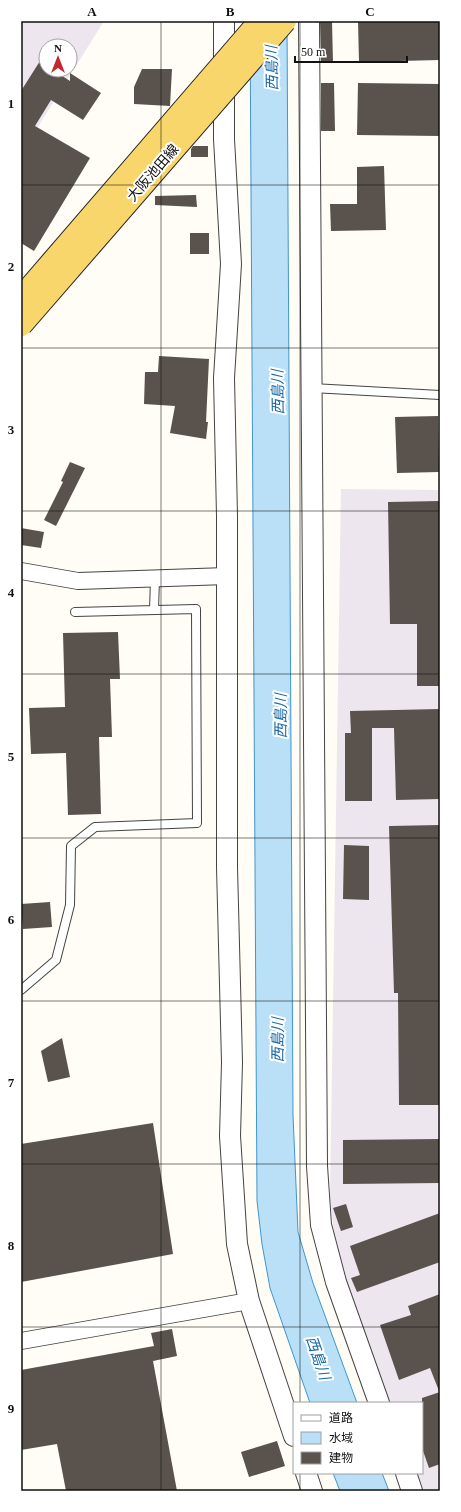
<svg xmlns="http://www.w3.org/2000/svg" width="461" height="1512" font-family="'Times New Roman','Noto Sans JP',serif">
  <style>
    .industrial { fill: #eee6ef; fill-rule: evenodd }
    .water { fill: #b9e0f7; stroke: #3f96cf }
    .building { fill: #5a524d }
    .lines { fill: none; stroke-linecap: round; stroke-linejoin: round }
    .service-casing { stroke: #444; stroke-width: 10 }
    .minor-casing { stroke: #444; stroke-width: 18 }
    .tertiary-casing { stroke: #444; stroke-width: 22 }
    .service { stroke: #fff; stroke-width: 8 }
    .minor { stroke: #fff; stroke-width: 16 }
    .tertiary { stroke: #fff; stroke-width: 20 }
    .primary-bridge-casing { stroke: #222; stroke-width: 24; stroke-linecap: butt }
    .primary-bridge { stroke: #f9d66b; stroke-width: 22 }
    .grid { fill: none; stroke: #111; stroke-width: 1; stroke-opacity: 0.55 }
    .labels { text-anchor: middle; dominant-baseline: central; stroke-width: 4; stroke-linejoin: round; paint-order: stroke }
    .street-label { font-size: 14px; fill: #111; stroke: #fff }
    .water-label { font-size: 15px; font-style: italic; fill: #1768a6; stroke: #fff }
    .neatline { fill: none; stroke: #111; stroke-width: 1.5 }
    .grid-label { font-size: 13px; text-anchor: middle; font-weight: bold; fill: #111 }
  </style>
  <rect width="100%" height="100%" fill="#fffdf5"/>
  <path class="industrial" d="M 21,21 L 104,21 L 21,154 ZM 46,46 L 70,46 L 70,70 L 46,70 Z
    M 341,489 L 440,490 L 440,1491 L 422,1491 L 415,1473 L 422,1473 L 422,1403 L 390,1403 L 337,1259 L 330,1198 Z"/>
  <path class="water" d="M 250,21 L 287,21 L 293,1115 L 298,1232 L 313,1283 L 357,1403 L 310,1403 L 270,1288 L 262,1244 L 257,1201 Z
    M 333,1473 L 382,1473 L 389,1491 L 340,1491 Z"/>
  <path class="building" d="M 320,21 L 332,21 L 333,63 L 321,63 Z
    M 358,21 L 440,21 L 440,60 L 359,62 Z
    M 40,61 L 46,65 L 46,70 L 53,70 L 70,81 L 70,73 L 101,93 L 83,120 L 51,100 L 35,126 L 90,158 L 34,251 L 21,243 L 21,91 Z
    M 142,69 L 172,69 L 170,106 L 134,104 L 134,87 Z
    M 321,83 L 334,83 L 335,131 L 321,131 Z
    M 358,83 L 440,84 L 440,136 L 357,135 Z
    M 193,146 L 208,146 L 208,157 L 191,157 L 191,149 Z
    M 384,166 L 386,230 L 331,231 L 330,204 L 357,204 L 357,167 Z
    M 196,195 L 197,207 L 155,205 L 155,196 Z
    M 190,233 L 209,233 L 209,254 L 190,254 Z
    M 159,356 L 209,359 L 206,422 L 208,422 L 206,439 L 170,433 L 175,406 L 144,404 L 145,372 L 158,372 Z
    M 438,416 L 439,472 L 397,473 L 395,417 Z
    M 70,462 L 85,468 L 56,526 L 44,520 L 63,482 L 61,481 Z
    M 440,501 L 440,686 L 417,686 L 417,624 L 390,624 L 388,502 Z
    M 21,528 L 44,532 L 41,548 L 21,545 Z
    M 118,632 L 120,679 L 110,679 L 112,737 L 99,737 L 101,814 L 68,815 L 66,753 L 31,754 L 29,708 L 65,707 L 63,633 Z
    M 440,709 L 440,799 L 396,800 L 394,728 L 372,728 L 372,801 L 345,801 L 345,733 L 351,733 L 350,711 Z
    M 440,825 L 440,1105 L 399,1105 L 398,993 L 394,993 L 389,826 Z
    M 344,845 L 369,846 L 369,900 L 343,899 Z
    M 50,902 L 52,927 L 23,929 L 21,904 Z
    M 62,1038 L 70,1077 L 48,1082 L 41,1051 Z
    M 153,1123 L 173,1254 L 21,1282 L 21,1144 Z
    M 440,1139 L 440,1183 L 343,1184 L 343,1140 Z
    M 346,1204 L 353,1227 L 341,1231 L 333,1208 Z
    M 440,1213 L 440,1262 L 357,1292 L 351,1278 L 360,1275 L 350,1246 Z
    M 440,1294 L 440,1391 L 439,1391 L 430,1368 L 399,1380 L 380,1325 L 411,1315 L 408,1306 Z
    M 172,1329 L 177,1356 L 153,1361 L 177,1491 L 66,1491 L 57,1444 L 21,1450 L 21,1370 L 154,1346 L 151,1333 Z
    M 440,1392 L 440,1464 L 429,1468 L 422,1448 L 422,1398 Z
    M 277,1441 L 285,1466 L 249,1477 L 241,1452 Z"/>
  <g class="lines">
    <g class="service-casing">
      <path id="service" d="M 312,388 L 440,395
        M 154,610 L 155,579
        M 21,990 L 56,960 L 70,905 L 71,846 L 95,827 L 197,823 L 196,609 L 75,612"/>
    </g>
    <g class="minor-casing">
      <path id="minor" d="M 21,571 L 78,581 L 227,576
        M 21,1341 L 249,1301"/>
    </g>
    <g class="tertiary-casing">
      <path id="tertiary" d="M 224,21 L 224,139 L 231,264 L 224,378 L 227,516 L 227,867 L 232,1062 L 230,1136 L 237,1244 L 249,1301 L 294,1436
        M 309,21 L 317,1166 L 321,1225 L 336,1282 L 379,1403
        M 306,1473 L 312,1491
        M 406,1473 L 412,1491"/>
    </g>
    <use href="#service" class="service"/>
    <use href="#minor" class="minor"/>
    <use href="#tertiary" class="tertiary"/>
    <g class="primary-bridge-casing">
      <path id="primary-bridge" d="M 21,298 L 260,21
        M 21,325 L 285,21"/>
    </g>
    <use href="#primary-bridge" class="primary-bridge"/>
  </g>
  <path class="grid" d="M 161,21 L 161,1491M 300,21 L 300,1403M 21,185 L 440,185M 21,348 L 440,348M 21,511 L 440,511M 21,674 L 440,674M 21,838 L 440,838M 21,1001 L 440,1001M 21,1164 L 440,1164M 21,1327 L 440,1327M 300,1473 L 300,1491"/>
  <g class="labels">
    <g class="street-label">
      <text transform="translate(153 173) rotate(-49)">大阪池田線</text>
    </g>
    <g class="water-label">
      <text transform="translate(272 68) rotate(-91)">西島川</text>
      <text transform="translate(278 392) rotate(-91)">西島川</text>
      <text transform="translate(281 716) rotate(-90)">西島川</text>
      <text transform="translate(278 1040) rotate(-90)">西島川</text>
      <text transform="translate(318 1358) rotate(71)">西島川</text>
    </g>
  </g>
  <rect width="461" height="1512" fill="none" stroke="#ffffff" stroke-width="44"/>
  <rect x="293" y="1402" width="130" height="72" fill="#ffffff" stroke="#a0a0a0"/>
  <rect x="301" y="1415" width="20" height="6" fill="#ffffff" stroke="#a0a0a0"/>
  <text x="329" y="1422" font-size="12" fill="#111111">道路</text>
  <rect x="301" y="1432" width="20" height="12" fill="#b9e0f7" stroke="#a0a0a0"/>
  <text x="329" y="1442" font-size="12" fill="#111111">水域</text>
  <rect x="301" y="1452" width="20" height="12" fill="#5a524d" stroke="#a0a0a0"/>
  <text x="329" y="1462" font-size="12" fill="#111111">建物</text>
  <g transform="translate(58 58)"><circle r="19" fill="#ffffff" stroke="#a0a0a0"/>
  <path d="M0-3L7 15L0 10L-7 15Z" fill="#c4262e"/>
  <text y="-6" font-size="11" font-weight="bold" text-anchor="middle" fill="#111111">N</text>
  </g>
  <path d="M295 56v6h112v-6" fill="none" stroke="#111111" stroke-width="2"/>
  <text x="301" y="56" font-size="12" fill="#111111" stroke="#ffffff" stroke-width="3" paint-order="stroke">50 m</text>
  <rect x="22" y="22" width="417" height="1468" class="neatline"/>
  <g class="grid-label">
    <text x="92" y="16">A</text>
    <text x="230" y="16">B</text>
    <text x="370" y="16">C</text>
    <text x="11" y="108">1</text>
    <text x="11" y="271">2</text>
    <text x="11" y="434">3</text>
    <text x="11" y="597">4</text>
    <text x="11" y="761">5</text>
    <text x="11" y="924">6</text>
    <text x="11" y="1087">7</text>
    <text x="11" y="1250">8</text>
    <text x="11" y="1413">9</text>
  </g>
</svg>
